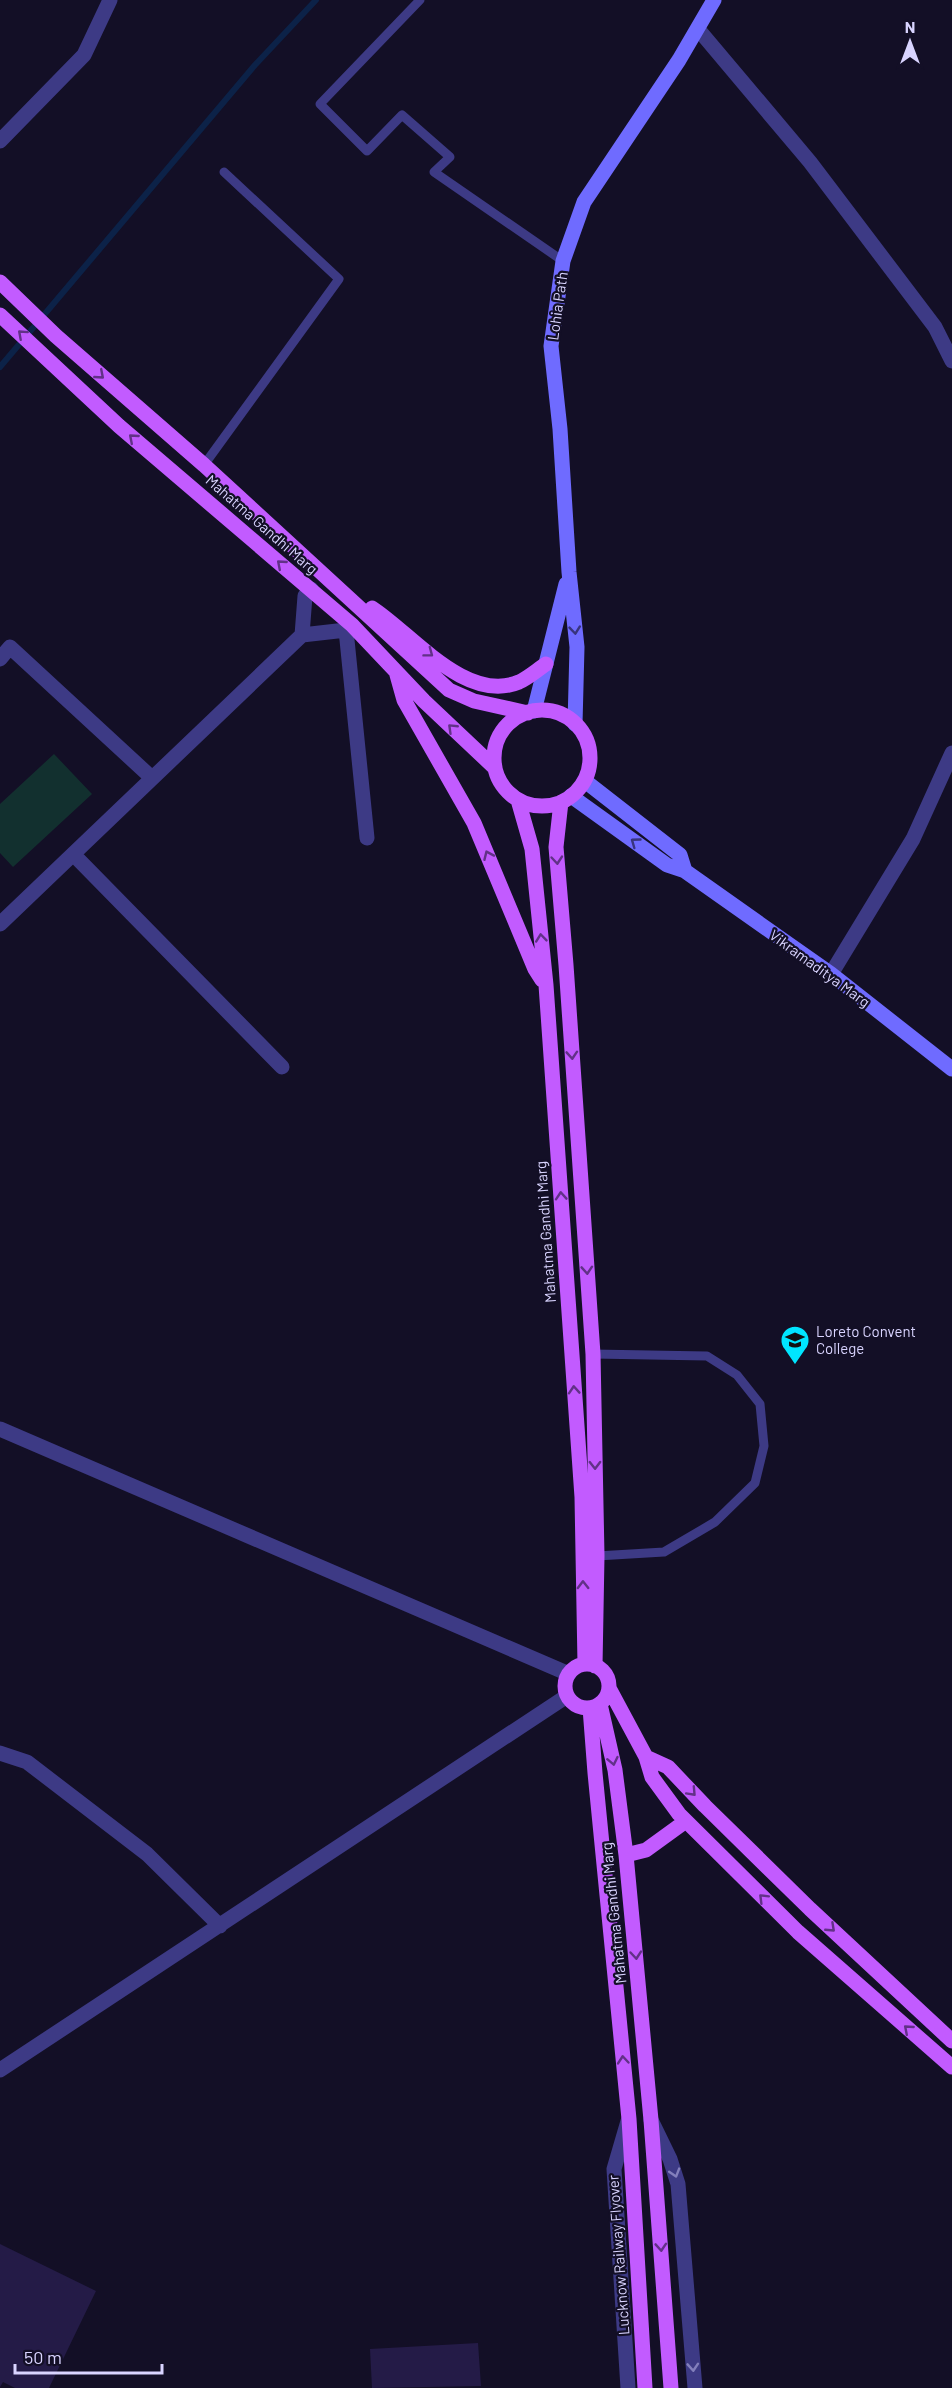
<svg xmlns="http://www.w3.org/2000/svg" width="952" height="2388" font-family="Barlow,sans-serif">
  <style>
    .green { fill: #12302f }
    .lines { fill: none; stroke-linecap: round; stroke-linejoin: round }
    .stream { stroke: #0c2248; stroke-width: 6 }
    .building { fill: #241b47 }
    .service { stroke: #3d3a85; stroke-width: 9 }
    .minor { stroke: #3d3a85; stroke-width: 15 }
    .tertiary { stroke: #3d3a85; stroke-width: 15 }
    .secondary { stroke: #6f6bff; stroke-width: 15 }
    .primary { stroke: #c25bff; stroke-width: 15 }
    .oneway { stroke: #623188 }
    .oneway2 { stroke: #38347d }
    .oneway3 { stroke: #837fbc }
    .labels { text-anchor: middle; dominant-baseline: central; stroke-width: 4.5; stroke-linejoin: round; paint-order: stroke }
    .street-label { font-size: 15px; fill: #d9d4ff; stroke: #130f26 }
    .poi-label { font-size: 15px; fill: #d9d4ff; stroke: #130f26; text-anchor: start }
  </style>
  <rect width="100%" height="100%" fill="#130f26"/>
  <path class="green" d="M 54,754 L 92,794 L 13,867 L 0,853 L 0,804 Z"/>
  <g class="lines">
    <path class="stream" d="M 0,367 L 255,65 L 316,0"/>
  </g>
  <path class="building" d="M 0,2244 L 96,2291 L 49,2388 L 15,2388 L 3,2382 L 0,2387 Z
    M 478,2343 L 481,2386 L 372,2388 L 370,2349 Z"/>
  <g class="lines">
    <path class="service" d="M 420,0 L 320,104 L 367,151 L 402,115 L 450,157 L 434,172 L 563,261
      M 204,465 L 339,279 L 224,172
      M 593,1354 L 707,1356 L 737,1375 L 760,1404 L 764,1446 L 755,1483 L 715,1522 L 664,1552 L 597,1556"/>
    <path class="minor" d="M 698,29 L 810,162 L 935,327 L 952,361
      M 0,141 L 84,55 L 110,0
      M 311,589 L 305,596 L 302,635 L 346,630 L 352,625
      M 346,630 L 367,838
      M 0,659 L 10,647 L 152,778
      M 73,854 L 282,1067
      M 0,924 L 302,635
      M 831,974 L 913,839 L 952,753
      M 0,1753 L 27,1762 L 147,1854 L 220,1926
      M 0,2070 L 567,1696"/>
    <path class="tertiary" d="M 0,1429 L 569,1674
      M 651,2120 L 670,2159 L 678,2184 L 695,2388
      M 628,2121 L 614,2169 L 628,2388"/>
    <path class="secondary" d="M 534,711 L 566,584
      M 575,724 L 577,647 L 569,572 L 560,429 L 551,346 L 563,261 L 584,202 L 679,60 L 714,0
      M 585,781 L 680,855 L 685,871
      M 571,796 L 667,865 L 685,871 L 831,974 L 952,1069"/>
    <path class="primary" d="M 0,282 L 56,336 L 204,465 L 449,690 L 474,701 L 528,713
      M 0,315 L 119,426 L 352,625 L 424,701 L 495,768
      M 372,608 C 412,634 466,704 519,682 C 528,678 537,670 546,664
      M 397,675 L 404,700 L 474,823 L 535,969 L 542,980
      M494 758a48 48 0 1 1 96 0a48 48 0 1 1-96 0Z
      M 518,800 L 532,849 L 546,985 L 582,1497 L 585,1664
      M 561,802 L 556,847 L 566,965 L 593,1354 L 597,1556 L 595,1666
      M565 1686a22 22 0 1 1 44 0a22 22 0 1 1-44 0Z
      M 609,1688 L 646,1757 L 652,1777 L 679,1814 L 798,1932 L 952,2067
      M 600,1704 L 615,1770 L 626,1855 L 651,2120 L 671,2388
      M 590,1708 L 595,1773 L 629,2119 L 645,2388
      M 646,1757 L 668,1767 L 705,1806 L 810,1909 L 952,2041
      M 626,1855 L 646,1850 L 686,1821"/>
  </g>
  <defs><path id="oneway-chevron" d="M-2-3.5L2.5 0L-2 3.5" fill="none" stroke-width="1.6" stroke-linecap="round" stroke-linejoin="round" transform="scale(1.5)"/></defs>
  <g class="oneway">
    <use href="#oneway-chevron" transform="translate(22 334) rotate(-138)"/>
    <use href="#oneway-chevron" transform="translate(100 375) rotate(41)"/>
    <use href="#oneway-chevron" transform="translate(133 438) rotate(-139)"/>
    <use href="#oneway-chevron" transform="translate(281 564) rotate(-139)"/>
    <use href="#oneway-chevron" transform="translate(429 653) rotate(37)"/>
    <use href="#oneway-chevron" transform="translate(452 728) rotate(-136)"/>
    <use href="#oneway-chevron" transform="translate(488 855) rotate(-114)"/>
    <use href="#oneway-chevron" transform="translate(557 860) rotate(85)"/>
    <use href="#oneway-chevron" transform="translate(541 938) rotate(-96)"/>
    <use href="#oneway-chevron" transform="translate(572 1055) rotate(86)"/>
    <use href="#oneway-chevron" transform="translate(561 1196) rotate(-94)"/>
    <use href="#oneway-chevron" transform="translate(587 1270) rotate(86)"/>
    <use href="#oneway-chevron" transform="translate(574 1390) rotate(-94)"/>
    <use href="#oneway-chevron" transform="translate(595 1465) rotate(89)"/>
    <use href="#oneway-chevron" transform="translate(583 1585) rotate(-91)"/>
    <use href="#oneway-chevron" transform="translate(613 1761) rotate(78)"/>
    <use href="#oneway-chevron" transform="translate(692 1792) rotate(47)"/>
    <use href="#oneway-chevron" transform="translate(763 1898) rotate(-135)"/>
    <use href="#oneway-chevron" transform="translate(831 1928) rotate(43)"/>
    <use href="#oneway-chevron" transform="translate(636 1955) rotate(85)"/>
    <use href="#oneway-chevron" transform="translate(908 2029) rotate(-139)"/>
    <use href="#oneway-chevron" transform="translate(623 2060) rotate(-95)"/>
    <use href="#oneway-chevron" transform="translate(661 2247) rotate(86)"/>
  </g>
  <g class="oneway2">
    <use href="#oneway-chevron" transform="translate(575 630) rotate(84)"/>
    <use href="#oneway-chevron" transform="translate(635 842) rotate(-144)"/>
  </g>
  <g class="oneway3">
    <use href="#oneway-chevron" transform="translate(675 2173) rotate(73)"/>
    <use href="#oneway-chevron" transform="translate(693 2367) rotate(86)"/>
  </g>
  <defs>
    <g id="university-pin" transform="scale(1.5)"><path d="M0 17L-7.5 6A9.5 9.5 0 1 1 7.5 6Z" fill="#00e5ff" stroke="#130f26"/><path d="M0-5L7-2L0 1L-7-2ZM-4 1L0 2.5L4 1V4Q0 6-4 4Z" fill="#111"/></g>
  </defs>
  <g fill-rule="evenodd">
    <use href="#university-pin" x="795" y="1340"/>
  </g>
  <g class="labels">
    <g class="street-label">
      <text transform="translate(557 306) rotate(-82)">Lohia Path</text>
      <text transform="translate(262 524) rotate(41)">Mahatma Gandhi Marg</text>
      <text transform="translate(820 968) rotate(36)">Vikramaditya Marg</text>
      <text transform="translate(545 1232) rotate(-94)">Mahatma Gandhi Marg</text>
      <text transform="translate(613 1913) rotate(-96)">Mahatma Gandhi Marg</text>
      <text transform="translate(618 2255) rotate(-94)">Lucknow Railway Flyover</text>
    </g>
    <g class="poi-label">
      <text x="816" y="1331">Loreto Convent<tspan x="816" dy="17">College</tspan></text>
    </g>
  </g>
  <g transform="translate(910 42)" stroke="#130f26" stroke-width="4.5" paint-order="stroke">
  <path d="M0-4.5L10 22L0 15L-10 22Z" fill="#d9d4ff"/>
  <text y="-9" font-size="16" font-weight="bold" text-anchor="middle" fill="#d9d4ff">N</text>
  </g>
  <path d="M15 2364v9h147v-9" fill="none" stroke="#d9d4ff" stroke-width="3"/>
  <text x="24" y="2364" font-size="18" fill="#d9d4ff" stroke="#130f26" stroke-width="4.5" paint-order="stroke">50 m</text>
</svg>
